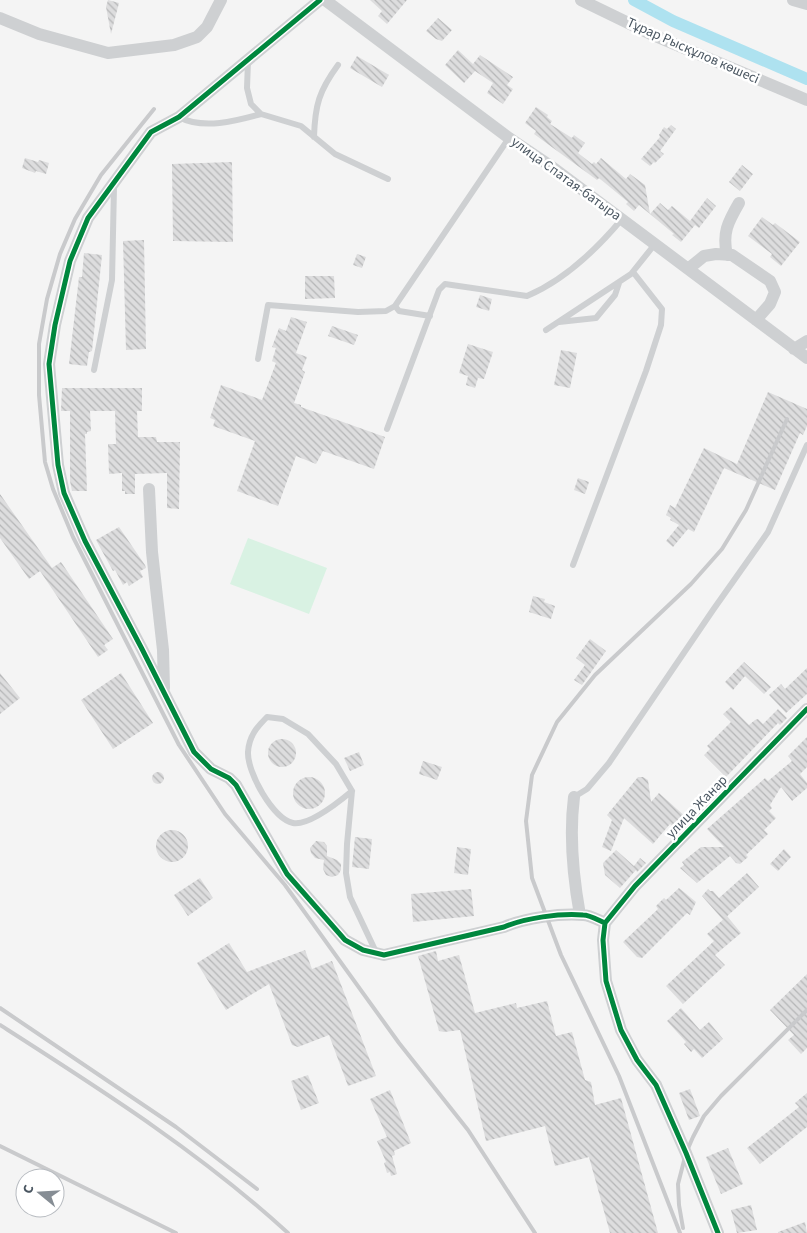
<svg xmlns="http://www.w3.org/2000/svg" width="807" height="1233" font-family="'Source Sans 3',sans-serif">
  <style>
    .garden { fill: #d9f2e3 }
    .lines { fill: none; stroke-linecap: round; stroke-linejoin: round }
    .canal { stroke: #aee2f0; stroke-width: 12 }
    .building { fill: url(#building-back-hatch) }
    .lane { stroke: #ced0d2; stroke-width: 6 }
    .street { stroke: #ced0d2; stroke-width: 12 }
    .rail { stroke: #c9cacc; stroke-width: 4 }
    .cycleway-casing { stroke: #fff; stroke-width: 8 }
    .cycleway { stroke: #00873e; stroke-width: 5 }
    .labels { text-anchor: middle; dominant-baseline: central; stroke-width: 5; stroke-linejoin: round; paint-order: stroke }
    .street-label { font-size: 14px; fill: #4a5661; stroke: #fff }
  </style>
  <defs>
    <pattern id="building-back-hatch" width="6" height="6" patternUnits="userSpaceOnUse" patternTransform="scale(1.25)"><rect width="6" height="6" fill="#ddddde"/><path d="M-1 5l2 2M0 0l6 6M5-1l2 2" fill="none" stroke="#b5b6b7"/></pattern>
  </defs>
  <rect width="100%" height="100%" fill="#f4f4f4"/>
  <path class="garden" d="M 248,538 L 327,568 L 309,614 L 230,584 Z"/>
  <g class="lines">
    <path class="canal" d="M 634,0 L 673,21 L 807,79"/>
  </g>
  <path class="building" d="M 108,0 L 119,3 L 111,34 L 106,7 Z
    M 370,0 L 407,0 L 387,24 L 378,16 L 382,11 Z
    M 438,18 L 452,30 L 442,41 L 436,39 L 426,31 Z
    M 458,50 L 473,64 L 480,55 L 513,77 L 507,85 L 513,89 L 503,104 L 487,93 L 493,83 L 475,71 L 464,83 L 445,65 Z
    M 357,56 L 389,75 L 382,87 L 350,68 Z
    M 536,107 L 548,115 L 547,117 L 552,121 L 550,124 L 572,138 L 574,135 L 585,143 L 578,153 L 592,164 L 594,162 L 596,164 L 601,158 L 626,179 L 630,174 L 645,185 L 650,214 L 639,205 L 634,211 L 626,204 L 628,202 L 599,178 L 597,180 L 534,134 L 536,131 L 525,123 Z
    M 671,125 L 676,129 L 660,151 L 664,154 L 655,163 L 654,162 L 650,166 L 641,159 L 660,137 L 659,135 L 664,127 L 667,129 Z
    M 25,158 L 38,162 L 39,160 L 49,163 L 46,174 L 36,171 L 35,173 L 22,168 Z
    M 232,162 L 233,242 L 173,241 L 172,164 Z
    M 742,165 L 753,174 L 740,191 L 729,182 Z
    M 707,198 L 716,206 L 699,228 L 695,225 L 681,242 L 672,235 L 674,234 L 650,214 L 660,203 L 668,210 L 672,206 L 690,221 Z
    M 762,217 L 773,225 L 775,223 L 800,242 L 781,266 L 770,257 L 772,254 L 748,236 Z
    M 144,240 L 146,349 L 126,350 L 123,241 Z
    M 84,253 L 102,255 L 92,351 L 89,352 L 87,366 L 69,364 L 79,277 L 82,277 Z
    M 357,254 L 366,257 L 362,268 L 353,265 Z
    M 305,276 L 334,276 L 335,298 L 305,299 Z
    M 480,295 L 492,299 L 489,311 L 476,307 Z
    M 291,317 L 307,322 L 296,353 L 307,357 L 302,370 L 305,372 L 294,403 L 301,405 L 301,407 L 385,437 L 374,469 L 323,451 L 316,464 L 296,456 L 278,506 L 237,491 L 255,441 L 213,426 L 215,420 L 210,418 L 221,385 L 262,400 L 276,363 L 272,361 L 276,348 L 272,347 L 279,328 L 286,331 Z
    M 332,326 L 358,335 L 354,345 L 328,336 Z
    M 468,344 L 493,352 L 484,379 L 478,378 L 475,388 L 466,385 L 468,376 L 459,373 Z
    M 561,350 L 577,353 L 570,388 L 554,385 Z
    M 62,388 L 142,388 L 142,411 L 137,411 L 138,437 L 156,437 L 157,442 L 180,442 L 179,509 L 167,508 L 167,473 L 135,474 L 135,494 L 125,494 L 125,491 L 122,491 L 122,473 L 109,474 L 108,444 L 116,444 L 115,411 L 90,411 L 91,431 L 87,432 L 87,434 L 85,434 L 87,491 L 72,491 L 70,481 L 70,411 L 61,411 Z
    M 768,392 L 807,409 L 807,426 L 803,435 L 800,433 L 775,490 L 724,468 L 694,532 L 688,529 L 673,547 L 666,541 L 679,525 L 670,520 L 671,518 L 666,515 L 670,505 L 675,508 L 704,448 L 737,464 Z
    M 578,478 L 589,482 L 585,494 L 574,490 Z
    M 0,494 L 52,568 L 61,562 L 113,639 L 104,645 L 108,650 L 98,657 L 40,571 L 29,579 L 0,538 Z
    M 119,527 L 145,565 L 146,568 L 140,571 L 143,577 L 129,586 L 127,582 L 123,585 L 115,570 L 113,571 L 96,540 Z
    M 533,596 L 545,599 L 544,602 L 555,606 L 551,619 L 529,612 Z
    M 590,639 L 606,651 L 582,685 L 574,680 L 585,665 L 576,658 Z
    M 744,662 L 771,687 L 764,694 L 745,676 L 733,690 L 725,682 Z
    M 807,668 L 807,694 L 786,713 L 769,695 L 781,684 L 785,689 Z
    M 0,673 L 20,698 L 0,714 Z
    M 121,673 L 153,723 L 113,749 L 81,700 Z
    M 731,707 L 749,725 L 755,720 L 758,719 L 763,724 L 778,709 L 787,718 L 780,725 L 778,723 L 726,777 L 704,755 L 710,749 L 707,746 L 731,722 L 723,714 Z
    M 807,737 L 807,767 L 800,774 L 807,783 L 807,788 L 792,801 L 781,787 L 770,805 L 772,808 L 769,811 L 776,818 L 764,830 L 768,834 L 746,855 L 748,857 L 740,864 L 736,863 L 730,856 L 697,883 L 680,868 L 684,865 L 682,862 L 701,847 L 724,847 L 707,829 L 765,778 L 768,781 L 792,761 L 788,756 Z
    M268 753a14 14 0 1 1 28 0a14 14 0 1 1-28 0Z
    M 359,752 L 364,765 L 350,771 L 344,758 Z
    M 423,761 L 442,767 L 437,780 L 419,774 Z
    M152 778a6 6 0 1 1 12 0a6 6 0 1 1-12 0Z
    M 638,777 L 643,777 L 648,780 L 651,802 L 659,793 L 687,818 L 676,829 L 670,824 L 653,844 L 624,818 L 611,851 L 602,847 L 612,820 L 607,815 Z
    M293 793a16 16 0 1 1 32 0a16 16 0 1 1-32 0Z
    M156 846a16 16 0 1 1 32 0a16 16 0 1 1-32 0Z
    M 355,837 L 372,839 L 369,869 L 352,867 Z
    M 316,841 L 324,842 L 327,846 L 327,856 L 337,860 L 341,864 L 341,870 L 338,875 L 332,877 L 326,875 L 323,869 L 324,860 L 315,858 L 311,853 L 310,848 Z
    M 457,847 L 471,849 L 468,875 L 454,873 Z
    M 784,849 L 791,857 L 778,871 L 770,864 Z
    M 616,850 L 634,866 L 640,858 L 646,863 L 637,872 L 636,870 L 620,888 L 605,875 L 603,863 Z
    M 747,873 L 759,887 L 723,920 L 702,896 L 708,889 L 710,891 L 713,891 L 719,898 Z
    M 200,878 L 213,898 L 188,916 L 174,895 Z
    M 679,888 L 696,902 L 690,915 L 687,913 L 642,958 L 637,957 L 623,942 L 658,909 L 656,906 L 664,898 L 666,900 Z
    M 471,889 L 474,916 L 413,922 L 411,894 Z
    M 727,916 L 741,933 L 715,955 L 725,965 L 683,1004 L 666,986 L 714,941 L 707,934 Z
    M 229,943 L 247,972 L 305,950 L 312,969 L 332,961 L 376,1076 L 348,1086 L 329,1035 L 298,1047 L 292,1045 L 269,984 L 226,1010 L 197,963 Z
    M 436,951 L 438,961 L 459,955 L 475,1013 L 516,1003 L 517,1008 L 547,1001 L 556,1036 L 572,1032 L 585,1080 L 591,1082 L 595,1105 L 621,1098 L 658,1233 L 610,1233 L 589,1157 L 555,1166 L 545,1126 L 486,1141 L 460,1030 L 444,1032 L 439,1031 L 418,956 Z
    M 807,974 L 807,1048 L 801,1054 L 788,1040 L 794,1035 L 770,1010 Z
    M 681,1008 L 700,1030 L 709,1022 L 723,1039 L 702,1058 L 694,1049 L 691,1052 L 684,1044 L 686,1042 L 667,1021 Z
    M 308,1075 L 319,1103 L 301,1110 L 291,1081 Z
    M 690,1089 L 700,1116 L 689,1120 L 679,1093 Z
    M 390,1090 L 411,1143 L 394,1151 L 395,1155 L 392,1156 L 397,1174 L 391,1176 L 390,1172 L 387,1173 L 384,1163 L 386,1162 L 377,1141 L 387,1137 L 370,1099 Z
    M 807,1093 L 807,1127 L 760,1164 L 747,1148 L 799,1107 L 795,1103 Z
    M 728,1148 L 743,1184 L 721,1194 L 706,1157 Z
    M 751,1205 L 757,1230 L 737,1233 L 731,1210 Z
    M 805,1222 L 807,1233 L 778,1233 L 778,1232 Z"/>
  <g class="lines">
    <path class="lane" d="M 248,61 L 247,88 L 251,104 L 261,114 L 301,126 L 335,154 L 388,179
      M 179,117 C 203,130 236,121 261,114
      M 314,137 C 315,105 319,91 338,65
      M 395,306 L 399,311 L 430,316
      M 559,322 L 596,318 L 615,295 L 619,283
      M 546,330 L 631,274 L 655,244
      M 258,359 L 268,305 L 358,312 L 386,311 L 395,306 L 509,138
      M 94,370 L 112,280 L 114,187
      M 387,429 L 439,290 L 445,284 L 527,296 C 565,280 596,250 622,219
      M 573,565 L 646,371 L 661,325 L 662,309 L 633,272
      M 352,791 C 340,801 309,826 293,823 C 273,819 247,772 248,752 C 249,736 257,727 267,717 L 283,719 L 308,734 L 336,764 L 352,791 L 347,844 L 346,873 L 350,897 L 376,952
      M 574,797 L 587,789 L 609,763 L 713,610 L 768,532 L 807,445"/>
    <path class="street" d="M 320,0 L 179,117 L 151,132 L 88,218 L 70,261 L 55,325 L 49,364 L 58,465 L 64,493 L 85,541 L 142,649 L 194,752 L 211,769 L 229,778 L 236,785 L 287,874 L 345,940 L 363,950 L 384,955 L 504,927 C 525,918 560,913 583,915 C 590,915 598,920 605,923
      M 325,0 L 509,138 L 552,167 L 807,358
      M 581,0 L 653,35 L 807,100
      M 793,0 L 807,4
      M 0,18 L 39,34 L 108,53 L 174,45 L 197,37 L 207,27 L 221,0
      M 727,255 C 722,233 728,222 739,203
      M 688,269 L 704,256 L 716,254 L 732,255 L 770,281 L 775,292 L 770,304 L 756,320
      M 794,349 L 807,341
      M 149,489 L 152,552 L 163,650 L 164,688
      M 574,797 C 569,836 573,876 580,915
      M 718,1233 L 686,1153 L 656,1085 L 637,1060 L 621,1030 L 606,981 L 603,940 L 605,923 L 635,886 L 807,709"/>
    <path class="rail" d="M 154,109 L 101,175 L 75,219 L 60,254 L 47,299 L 39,344 L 39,395 L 45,462 L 53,489 L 73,537 L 179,745 L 225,814 L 285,885 L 399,1043 L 468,1130 L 535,1233
      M 0,1008 L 176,1127 L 257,1189
      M 0,1025 C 100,1089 201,1153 288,1233
      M 0,1146 L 176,1233
      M 683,1228 L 679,1205 L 678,1184 L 686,1153 L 693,1137 L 704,1116 L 721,1096 L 807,1010
      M 680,1233 L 619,1076 L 561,955 L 532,878 L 526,821 L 532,775 L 557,722 L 595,675 L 691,584 L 722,549 L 746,510 L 787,419"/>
    <g class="cycleway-casing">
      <path id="cycleway" d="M 320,0 L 179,117 L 151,132 L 88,218 L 70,261 L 55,325 L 49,364 L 58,465 L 64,493 L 85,541 L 142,649 L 194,752 L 211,769 L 229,778 L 236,785 L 287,874 L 345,940 L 363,950 L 384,955 L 504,927 C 525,918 560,913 583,915 C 590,915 598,920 605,923
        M 718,1233 L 686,1153 L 656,1085 L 637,1060 L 621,1030 L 606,981 L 603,940 L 605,923 L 635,886 L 807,709"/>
    </g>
    <use href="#cycleway" class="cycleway"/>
  </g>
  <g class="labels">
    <g class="street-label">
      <text transform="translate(693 51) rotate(24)">Тұрар Рысқұлов көшесі</text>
      <text transform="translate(566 179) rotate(36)">улица Спатая-батыра</text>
      <text transform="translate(697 807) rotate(-46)">улица Жанар</text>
    </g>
  </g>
  <g transform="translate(40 1193) rotate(288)"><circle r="24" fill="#ffffff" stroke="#b7bbc0"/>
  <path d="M0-4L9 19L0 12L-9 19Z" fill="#868d94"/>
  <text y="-8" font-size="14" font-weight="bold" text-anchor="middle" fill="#4a5661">С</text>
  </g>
</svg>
